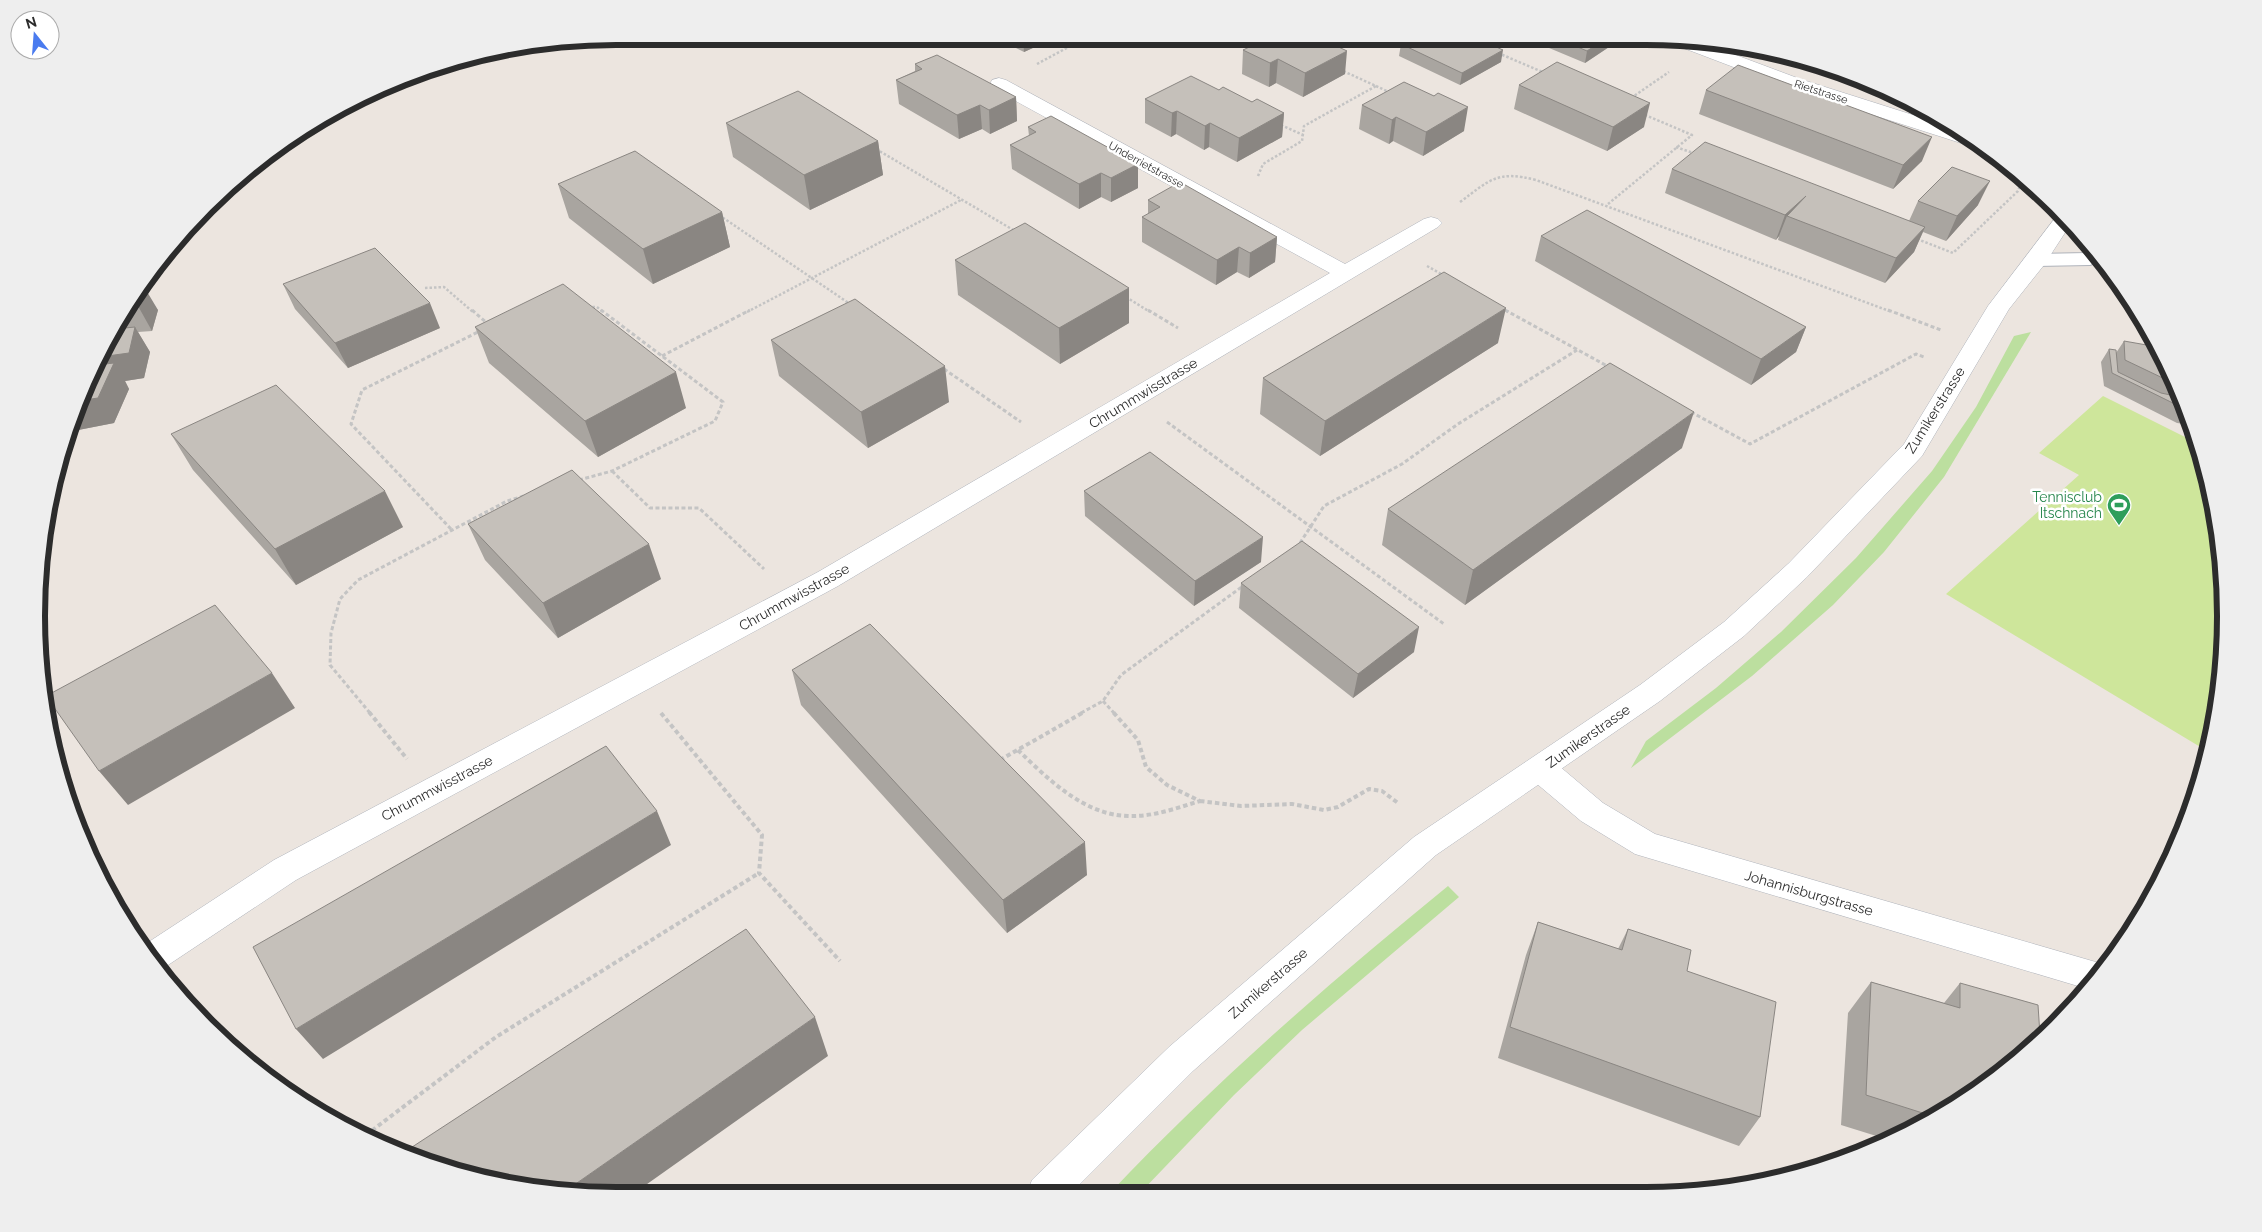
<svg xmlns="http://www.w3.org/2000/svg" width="2262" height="1232" font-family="Raleway,sans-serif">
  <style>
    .green { fill: #bcdf9f }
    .pitch { fill: #cee69b }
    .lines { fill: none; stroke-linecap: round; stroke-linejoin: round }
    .service-casing { stroke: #afb3bb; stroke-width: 2 }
    .minor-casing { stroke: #afb3bb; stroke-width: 1 }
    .secondary-casing { stroke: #afb3bb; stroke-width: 1 }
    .path-far2 { stroke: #c4c4c4; stroke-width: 2.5; stroke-dasharray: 2.5 2; stroke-linecap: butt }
    .path-far1 { stroke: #c4c4c4; stroke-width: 3; stroke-dasharray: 4 2.5; stroke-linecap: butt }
    .path { stroke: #c4c4c4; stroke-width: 4; stroke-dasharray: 4.5 3; stroke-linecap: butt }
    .service { fill: #fff; fill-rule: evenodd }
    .minor { fill: #fff; fill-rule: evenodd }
    .secondary { fill: #fff; fill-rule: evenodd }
    .wall { fill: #a9a5a0 }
    .shaded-wall { fill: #8a8682 }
    .building { fill: #c5c0ba; stroke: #8a8682 }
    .labels { text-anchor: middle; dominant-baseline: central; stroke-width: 5; stroke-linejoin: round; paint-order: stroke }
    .far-street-label { font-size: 11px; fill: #2c2c2c; stroke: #fff }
    .street-label { font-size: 14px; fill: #2c2c2c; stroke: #fff }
    .leisure-label { font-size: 14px; fill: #27864d; stroke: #fff; text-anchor: end }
    .rim { fill: none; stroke: #2c2c2c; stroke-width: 6 }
  </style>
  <rect width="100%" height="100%" fill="#ece5df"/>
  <path class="green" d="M 2031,332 L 1944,477 L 1884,552 L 1833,605 L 1752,676 L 1631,768 L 1646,741 L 1716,688 L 1781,632 L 1856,558 L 1932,471 L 1976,407 L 2014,336 Z
    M 1448,886 L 1459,897 L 1302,1030 L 1234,1095 L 1140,1193 L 1110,1193 C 1215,1082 1330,982 1448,886 Z"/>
  <path class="pitch" d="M 2103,396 L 2197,443 L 2206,466 L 2224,578 L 2221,691 L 2207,751 L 1946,594 L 2079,475 L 2039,453 Z"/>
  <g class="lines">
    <g class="service-casing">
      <path id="service" d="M 2094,250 L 2103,260 L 2090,265 L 2036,266 L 2029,264 L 2026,260 L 2029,256 L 2036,254 L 2087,253 Z"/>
    </g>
    <g class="minor-casing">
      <path id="minor" d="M 1662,37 L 1693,39 L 1800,79 L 1957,129 L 1980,145 L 1974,147 L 1967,145 L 1786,87 L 1665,41 Z
        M 999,78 L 1006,80 L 1345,264 L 1424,219 L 1431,217 L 1438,219 L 1442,223 L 1438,227 L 838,586 L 296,880 L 159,971 L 141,947 L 274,860 L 818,572 L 1330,273 L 992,88 L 990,84 L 992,80 Z
        M 1541,757 L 1552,760 L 1603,803 L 1655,834 L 2106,965 L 2088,989 L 1635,854 L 1581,821 L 1530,778 L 1526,769 L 1530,760 Z"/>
    </g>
    <g class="secondary-casing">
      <path id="secondary" d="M 2059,213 L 2070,225 L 2044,265 L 2009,309 L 1922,456 L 1807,577 L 1744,636 L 1660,701 L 1436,855 L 1193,1071 L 1071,1193 L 1027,1193 L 1032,1180 L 1169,1047 L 1414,837 L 1640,685 L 1724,622 L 1789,563 L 1904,444 L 1988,306 Z"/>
    </g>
    <path class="path-far2" d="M 1498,53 L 1545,73
      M 1037,64 L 1087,37
      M 1376,86 L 1391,93
      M 1631,98 L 1669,72
      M 1281,125 L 1303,135
      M 1676,147 L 1696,154
      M 876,149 L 1015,231
      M 1258,176 L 1263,164 L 1302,141 L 1304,126 L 1376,86 L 1343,71
      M 1460,202 C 1490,180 1497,170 1536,180 L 1892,312
      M 1608,204 L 1692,135 L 1643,114
      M 719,215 L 850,304
      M 1917,239 L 1953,253 L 2018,191 L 2023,177
      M 1427,266 L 1443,275
      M 425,288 L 444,287 L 473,312
      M 1126,297 L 1150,312
      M 588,307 L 597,307 L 603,312
      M 1503,309 L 1508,312
      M 747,312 L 961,200"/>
    <path class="path-far1" d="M 472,310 L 488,324
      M 1148,310 L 1178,328
      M 1505,310 L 1609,367
      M 1888,310 L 1941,330
      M 662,356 L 750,310
      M 944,369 L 1021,422
      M 1691,412 L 1750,444 L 1916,354 L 1924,357
      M 1167,422 L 1444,624
      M 612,471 L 650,508 L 699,508 L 764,569
      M 579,480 L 612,471 L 715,421 L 723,402 L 601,310
      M 451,529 L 351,424 L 362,390 L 480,331
      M 1300,543 L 1324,506 L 1402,464 L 1458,424 L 1577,350
      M 1103,701 L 1114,713
      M 370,713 L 330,665 L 331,633 L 340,599 L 358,580 L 507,501 L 524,496
      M 1081,713 L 1103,701 L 1121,675 L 1243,586"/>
    <path class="path" d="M 369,712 L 407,759
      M 661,713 L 762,835 L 759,873 L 840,961
      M 1018,750 C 1048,779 1084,815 1128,816 C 1153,817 1177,808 1200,801 L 1167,785 L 1146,767 L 1138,740 L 1113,712
      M 1000,760 L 1084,712
      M 1200,801 L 1241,806 L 1292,804 L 1324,810 L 1338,807 L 1369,789 L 1382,791 L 1398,803
      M 366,1135 L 496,1037 L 759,873"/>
    <use href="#service" class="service"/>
    <use href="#minor" class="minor"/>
    <use href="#secondary" class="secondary"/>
  </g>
  <path class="wall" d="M 994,37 L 1057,37 L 1024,52 Z
    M 1178,37 L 1204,37 L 1191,43 Z
    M 1530,37 L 1617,37 L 1615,43 L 1585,63 L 1530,40 Z
    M 1401,44 L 1501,62 L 1460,85 L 1399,56 Z
    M 1243,50 L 1345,74 L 1303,97 L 1276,83 L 1269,87 L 1242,74 Z
    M 915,64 L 1016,97 L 1017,121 L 990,134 L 982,129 L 959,139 L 899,104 L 896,80 L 915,71 Z
    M 1519,85 L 1644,127 L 1607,151 L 1514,109 Z
    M 1219,90 L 1284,113 L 1282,137 L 1237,162 L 1209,147 L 1204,150 L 1176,134 L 1171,137 L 1145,123 L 1145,99 Z
    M 1706,90 L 1922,161 L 1893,189 L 1699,114 Z
    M 1362,105 L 1464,131 L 1423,156 L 1393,141 L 1389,144 L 1359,129 Z
    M 726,123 L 878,141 L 883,175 L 810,210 L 733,157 Z
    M 1028,127 L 1138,188 L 1111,202 L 1101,197 L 1079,209 L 1012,169 L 1010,145 L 1029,136 Z
    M 1672,169 L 1909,221 L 1918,201 L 1978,205 L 1946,241 L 1923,232 L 1914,252 L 1885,283 L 1778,240 L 1779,236 L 1776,240 L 1665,193 Z
    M 558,184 L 722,212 L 730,247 L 653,284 L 569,218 Z
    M 1148,200 L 1277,237 L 1275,262 L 1249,278 L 1237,272 L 1216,285 L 1142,242 L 1142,217 L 1148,214 Z
    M 1541,236 L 1806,327 L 1796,352 L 1751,385 L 1535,261 Z
    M 955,260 L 1129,288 L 1129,323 L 1060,364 L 958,295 Z
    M 283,284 L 440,328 L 348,368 L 295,309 Z
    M 134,294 L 158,310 L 152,331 L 138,332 L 150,352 L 144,378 L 125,381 L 129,389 L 114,423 L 68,432 L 80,394 Z
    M 475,327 L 686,408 L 598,457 L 489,363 Z
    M 771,340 L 949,402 L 868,448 L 779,376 Z
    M 2124,341 L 2166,359 L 2191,425 L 2177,423 L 2104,386 L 2101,362 L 2109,349 L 2116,353 Z
    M 1498,343 L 1320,456 L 1260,414 L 1263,378 Z
    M 171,434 L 403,527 L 296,585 L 193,470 Z
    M 1682,448 L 1465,605 L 1382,545 L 1388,509 Z
    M 1084,491 L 1261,562 L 1194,606 L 1085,516 Z
    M 468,524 L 661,579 L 558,638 L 485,560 Z
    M 1241,583 L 1414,652 L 1353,698 L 1239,608 Z
    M 792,670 L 1087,875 L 1007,933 L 801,705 Z
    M 1538,922 L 1618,949 L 1628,929 L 1687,971 L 1760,1117 L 1739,1146 L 1498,1058 L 1526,955 Z
    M 1871,982 L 1944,1003 L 1960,983 L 1968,1098 L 1886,1139 L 1841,1125 L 1848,1013 Z"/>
  <path class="shaded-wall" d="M 1023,37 L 1057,37 L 1024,52 Z
    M 1192,37 L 1204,37 L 1191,43 Z
    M 1608,37 L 1617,37 L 1615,43 L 1585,63 L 1587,51 Z
    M 1503,50 L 1501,62 L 1460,85 L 1462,73 Z
    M 1347,51 L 1345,74 L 1303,97 L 1305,73 Z
    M 1278,59 L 1276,83 L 1269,87 L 1270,63 Z
    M 1016,97 L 1017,121 L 990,134 L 989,110 Z
    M 1650,103 L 1644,127 L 1607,151 L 1613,127 Z
    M 980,105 L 982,129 L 959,139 L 957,115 Z
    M 1468,107 L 1464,131 L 1423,156 L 1426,132 Z
    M 1177,111 L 1176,134 L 1171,137 L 1172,113 Z
    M 1284,113 L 1282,137 L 1237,162 L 1239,138 Z
    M 1396,117 L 1393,141 L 1389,144 L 1392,120 Z
    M 1210,123 L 1209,147 L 1204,150 L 1205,126 Z
    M 1932,137 L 1922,161 L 1893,189 L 1903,165 Z
    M 878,141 L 883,175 L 810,210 L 804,175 Z
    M 1138,164 L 1138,188 L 1111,202 L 1111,178 Z
    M 1101,173 L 1101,197 L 1079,209 L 1079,184 Z
    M 1990,181 L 1978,205 L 1946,241 L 1957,216 Z
    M 1806,196 L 1787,216 L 1779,236 L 1776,240 L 1785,215 Z
    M 722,212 L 730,247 L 653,284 L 643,249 Z
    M 1925,227 L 1914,252 L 1885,283 L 1896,258 Z
    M 1277,237 L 1275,262 L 1249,278 L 1250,253 Z
    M 1239,247 L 1237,272 L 1216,285 L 1217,260 Z
    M 143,285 L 158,310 L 152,331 L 138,306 Z
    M 1129,288 L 1129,323 L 1060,364 L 1059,328 Z
    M 430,303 L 440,328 L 348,368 L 335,343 Z
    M 1506,308 L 1498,343 L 1320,456 L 1325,421 Z
    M 135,327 L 150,352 L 144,378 L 125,381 L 129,389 L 114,423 L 68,432 L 78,401 L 85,386 L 116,328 L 119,334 Z
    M 1806,327 L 1796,352 L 1751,385 L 1761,359 Z
    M 945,366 L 949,402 L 868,448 L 861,412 Z
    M 676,372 L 686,408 L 598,457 L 585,421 Z
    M 1694,412 L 1682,448 L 1465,605 L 1473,570 Z
    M 385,491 L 403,527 L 296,585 L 275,549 Z
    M 1263,537 L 1261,562 L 1194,606 L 1195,581 Z
    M 649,544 L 661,579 L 558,638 L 543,603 Z
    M 1419,627 L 1414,652 L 1353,698 L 1358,674 Z
    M 272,673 L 295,708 L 128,805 L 99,771 Z
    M 657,811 L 671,845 L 323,1059 L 296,1029 Z
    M 1085,842 L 1087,875 L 1007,933 L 1003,900 Z
    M 815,1017 L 828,1056 L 633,1194 L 578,1195 L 564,1192 Z"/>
  <path class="building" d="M 1270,37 L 1303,37 L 1313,42 L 1320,38 L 1347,51 L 1305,73 L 1278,59 L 1270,63 L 1243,50 Z
    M 1415,37 L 1474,37 L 1503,50 L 1462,73 L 1401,44 Z
    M 1555,37 L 1608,37 L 1587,51 Z
    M 937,55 L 1016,97 L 989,110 L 980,105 L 957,115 L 896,80 L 922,69 L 915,64 Z
    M 1557,62 L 1650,103 L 1613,127 L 1519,85 Z
    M 1738,65 L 1932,137 L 1903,165 L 1706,90 Z
    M 1191,76 L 1219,90 L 1223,87 L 1252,102 L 1257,99 L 1284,113 L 1239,138 L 1210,123 L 1205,126 L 1177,111 L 1172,113 L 1145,99 Z
    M 1404,82 L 1434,96 L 1438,93 L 1468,107 L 1426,132 L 1396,117 L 1392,120 L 1362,105 Z
    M 798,91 L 878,141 L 804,175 L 726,123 Z
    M 1051,116 L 1138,164 L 1111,178 L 1101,173 L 1079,184 L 1010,145 L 1036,132 L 1028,127 Z
    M 1705,142 L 1925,227 L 1896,258 L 1787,216 L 1806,196 L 1785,215 L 1672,169 Z
    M 635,151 L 722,212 L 643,249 L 558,184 Z
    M 1952,167 L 1990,181 L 1957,216 L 1918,201 Z
    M 1180,182 L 1277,237 L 1250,253 L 1239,247 L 1217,260 L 1142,217 L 1160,207 L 1148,200 Z
    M 1587,210 L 1806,327 L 1761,359 L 1541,236 Z
    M 1025,223 L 1129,288 L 1059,328 L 955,260 Z
    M 375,248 L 430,303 L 335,343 L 283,284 Z
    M 1444,272 L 1506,308 L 1325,421 L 1263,378 Z
    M 563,284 L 676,372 L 585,421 L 475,327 Z
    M 141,285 L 143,285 L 138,306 L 127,307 L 134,294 Z
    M 855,299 L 945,366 L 861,412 L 771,340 Z
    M 135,327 L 129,353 L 100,357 L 115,329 Z
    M 2124,341 L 2158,347 L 2166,359 L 2174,382 L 2169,381 L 2125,360 Z
    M 2109,349 L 2116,350 L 2118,372 L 2161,393 L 2180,397 L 2185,409 L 2112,373 Z
    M 114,363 L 98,398 L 78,401 L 80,394 L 96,365 Z
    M 1610,363 L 1694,412 L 1473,570 L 1388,509 Z
    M 276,385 L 385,491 L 275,549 L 171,434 Z
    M 1150,452 L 1263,537 L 1195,581 L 1084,491 Z
    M 572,470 L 649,544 L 543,603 L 468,524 Z
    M 1302,541 L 1419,627 L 1358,674 L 1241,583 Z
    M 215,605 L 272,673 L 99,771 L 46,696 Z
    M 870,624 L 1085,842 L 1003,900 L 792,670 Z
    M 606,746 L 657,811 L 296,1029 L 253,947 Z
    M 1538,922 L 1622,950 L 1628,929 L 1691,950 L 1687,971 L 1776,1002 L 1760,1117 L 1510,1027 Z
    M 746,929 L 815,1017 L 564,1192 L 466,1176 L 406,1151 Z
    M 1871,982 L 1960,1008 L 1960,983 L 2038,1005 L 2040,1035 L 1968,1098 L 1932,1116 L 1866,1095 Z"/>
  <defs>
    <g id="stadium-pin" transform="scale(1.25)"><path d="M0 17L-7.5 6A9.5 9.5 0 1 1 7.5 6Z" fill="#2e9e5b" stroke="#fff"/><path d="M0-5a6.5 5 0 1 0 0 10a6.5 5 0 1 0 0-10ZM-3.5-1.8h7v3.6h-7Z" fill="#fff"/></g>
  </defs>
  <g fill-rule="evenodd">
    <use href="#stadium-pin" x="2119" y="505"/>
  </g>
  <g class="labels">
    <g class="far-street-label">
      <text transform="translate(1821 92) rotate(18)">Rietstrasse</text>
      <text transform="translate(1146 165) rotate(29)">Underrietstrasse</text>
    </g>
    <g class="street-label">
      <text transform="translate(1143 393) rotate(-31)">Chrummwisstrasse</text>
      <text transform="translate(1935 410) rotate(-58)">Zumikerstrasse</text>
      <text transform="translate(794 597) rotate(-29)">Chrummwisstrasse</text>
      <text transform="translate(1588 736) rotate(-35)">Zumikerstrasse</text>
      <text transform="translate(437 788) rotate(-28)">Chrummwisstrasse</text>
      <text transform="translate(1809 893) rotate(16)">Johannisburgstrasse</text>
      <text transform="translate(1268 983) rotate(-41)">Zumikerstrasse</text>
    </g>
    <g class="leisure-label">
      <text x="2102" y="497">Tennisclub<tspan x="2102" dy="16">Itschnach</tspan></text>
    </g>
  </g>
  <path d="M0 0H2262V1232H0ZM616 45H1646A571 571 0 0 1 2217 616V616A571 571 0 0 1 1646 1187H616A571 571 0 0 1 45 616V616A571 571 0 0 1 616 45Z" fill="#eee" fill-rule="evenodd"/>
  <path class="rim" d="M616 45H1646A571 571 0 0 1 2217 616V616A571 571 0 0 1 1646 1187H616A571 571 0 0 1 45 616V616A571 571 0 0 1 616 45Z"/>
  <g transform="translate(35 35) rotate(343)"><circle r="24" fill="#ffffff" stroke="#ababab"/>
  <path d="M0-4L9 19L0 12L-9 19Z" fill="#4a7bef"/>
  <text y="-8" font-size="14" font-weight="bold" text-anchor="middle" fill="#2c2c2c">N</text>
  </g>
</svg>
